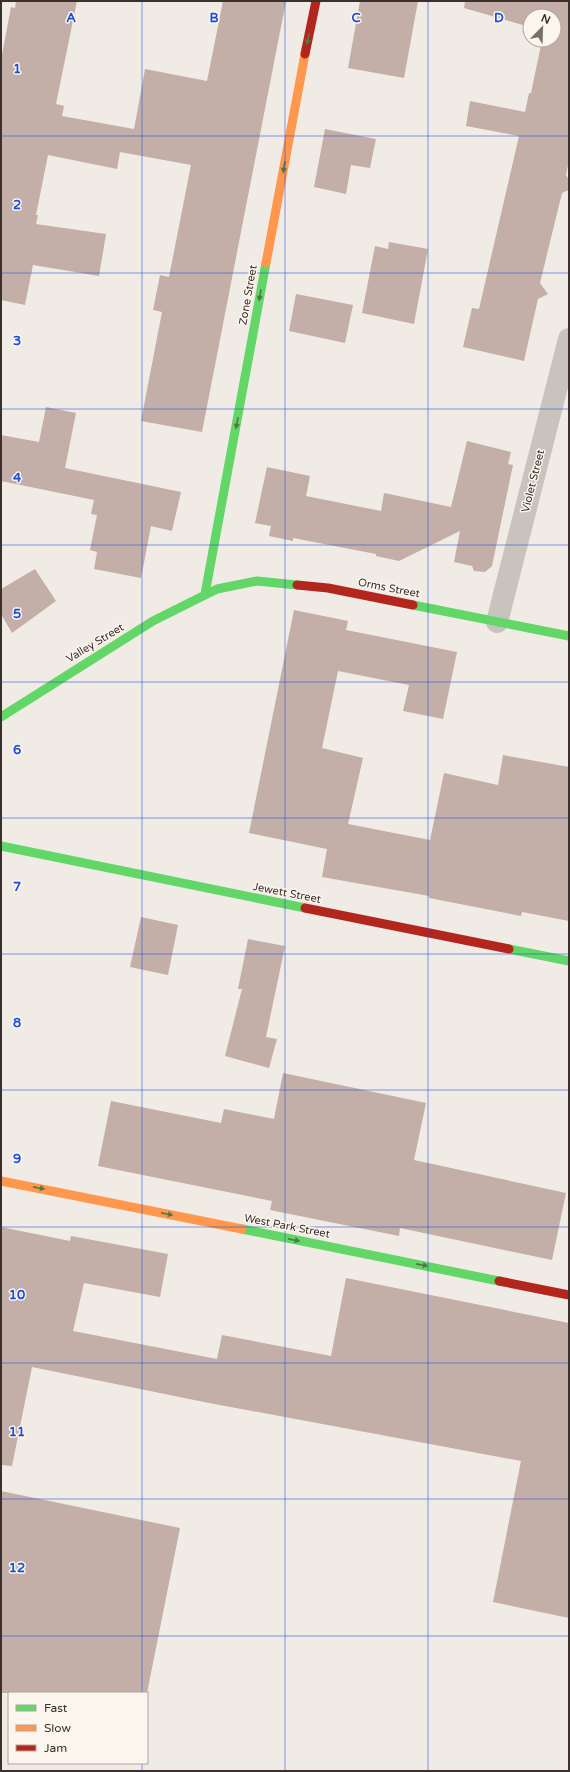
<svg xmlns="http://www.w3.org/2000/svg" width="570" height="1772" font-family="'Varela Round',sans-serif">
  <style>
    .building { fill: #c3afa7 }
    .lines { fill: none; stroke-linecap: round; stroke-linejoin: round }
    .street { stroke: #c9c3be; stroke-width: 22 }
    .fast { stroke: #63d668; stroke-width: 9 }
    .slow { stroke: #ff974d; stroke-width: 9 }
    .jam { stroke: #b3261e; stroke-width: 9 }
    .oneway { fill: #4d7b46 }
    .grid { fill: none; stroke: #1d4ed8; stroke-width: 1; stroke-opacity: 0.55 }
    .labels { text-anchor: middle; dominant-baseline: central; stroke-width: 3; stroke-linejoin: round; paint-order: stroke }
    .street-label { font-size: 11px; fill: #3b302b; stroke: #fbf5ee }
    .grid-label { font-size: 13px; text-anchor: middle; font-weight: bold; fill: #1d4ed8; stroke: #fbf5ee; stroke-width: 3; stroke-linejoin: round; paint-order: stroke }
  </style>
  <rect width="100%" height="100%" fill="#f0ebe5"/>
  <path class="building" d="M 16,1 L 77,1 L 56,104 L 64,106 L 62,116 L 134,129 L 145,69 L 207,81 L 223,1 L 286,1 L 202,432 L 141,421 L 162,312 L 153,310 L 160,275 L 169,277 L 191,165 L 120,152 L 117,169 L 48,155 L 36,215 L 38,215 L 36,224 L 106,234 L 99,276 L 33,265 L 25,305 L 1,300 L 1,60 L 11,7 L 15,8 Z
    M 360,1 L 418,1 L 404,78 L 348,68 Z
    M 465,1 L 569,1 L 569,161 L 566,175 L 569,180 L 569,190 L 562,193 L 540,283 L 548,294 L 538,299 L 524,361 L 463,347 L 472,308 L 479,309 L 519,136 L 466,126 L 470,101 L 525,112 L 529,93 L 531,93 L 542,40 L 554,40 L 554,16 L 530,16 L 530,27 L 464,8 Z
    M 325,129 L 376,139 L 370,168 L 351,165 L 346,194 L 314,187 Z
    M 389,242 L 428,249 L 414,324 L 362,313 L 375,246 L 388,249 Z
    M 296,294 L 353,305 L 345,343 L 289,331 Z
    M 46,407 L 76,413 L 65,468 L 181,492 L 172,531 L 151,526 L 141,578 L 94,569 L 97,552 L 90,550 L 97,515 L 91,514 L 94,500 L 1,481 L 1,435 L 39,442 Z
    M 467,441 L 511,452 L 508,464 L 513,465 L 492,566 L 485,572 L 474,571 L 472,566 L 454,562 L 460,531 L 399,561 L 376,556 L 376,554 L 293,538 L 293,541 L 269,536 L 271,526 L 255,523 L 267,467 L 310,476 L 306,496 L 381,511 L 384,493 L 451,507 Z
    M 35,569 L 56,601 L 12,633 L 1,614 L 1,589 Z
    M 294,610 L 348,621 L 346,630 L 457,652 L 443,719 L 403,711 L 409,685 L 338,671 L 322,748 L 363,758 L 348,824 L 430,840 L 444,773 L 498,785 L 503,755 L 569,767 L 569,921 L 522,912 L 521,916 L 429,898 L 429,896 L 322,877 L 327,849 L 249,833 Z
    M 141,917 L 178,925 L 168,975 L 130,967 Z
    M 248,939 L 285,946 L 266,1037 L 277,1039 L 269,1068 L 225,1056 L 242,989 L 238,989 Z
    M 283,1073 L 426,1103 L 414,1160 L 566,1193 L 552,1260 L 400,1228 L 399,1236 L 270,1210 L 272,1201 L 98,1166 L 111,1101 L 221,1123 L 224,1109 L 274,1119 Z
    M 1,1227 L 70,1241 L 71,1236 L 168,1254 L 160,1297 L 84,1283 L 73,1331 L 217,1359 L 222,1335 L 331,1356 L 346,1278 L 569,1323 L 569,1618 L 493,1602 L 521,1461 L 209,1403 L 32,1367 L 12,1466 L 1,1465 Z
    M 1,1491 L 180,1528 L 147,1693 L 1,1693 Z"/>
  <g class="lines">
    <path class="street" d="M 497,622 L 569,339"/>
    <path class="fast" d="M 205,594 L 266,263
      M 413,605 L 569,636
      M 1,717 L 153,621 L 217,589 L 257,581 L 297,585
      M 1,846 L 305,908
      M 509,949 L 569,961
      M 242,1229 L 499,1281"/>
    <path class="slow" d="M 266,263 L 305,54
      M 1,1181 L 242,1229"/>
    <path class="jam" d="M 305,54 L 316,1
      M 297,585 L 328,588 L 413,605
      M 305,908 L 509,949
      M 499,1281 L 569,1295"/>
  </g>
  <defs><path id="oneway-solid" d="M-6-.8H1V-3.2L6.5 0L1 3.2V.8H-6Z"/></defs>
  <g class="oneway">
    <use href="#oneway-solid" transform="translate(308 39) rotate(102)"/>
    <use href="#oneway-solid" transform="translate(284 167) rotate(100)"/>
    <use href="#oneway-solid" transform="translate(260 295) rotate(100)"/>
    <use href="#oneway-solid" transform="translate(237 423) rotate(100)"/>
    <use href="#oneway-solid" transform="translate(39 1188) rotate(11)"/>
    <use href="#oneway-solid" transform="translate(167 1214) rotate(11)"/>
    <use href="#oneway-solid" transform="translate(294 1240) rotate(11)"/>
    <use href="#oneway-solid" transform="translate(422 1265) rotate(11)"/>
  </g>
  <path class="grid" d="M 142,1 L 142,1693M 285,1 L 285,1771M 428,1 L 428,1771M 1,136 L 569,136M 1,273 L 569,273M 1,409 L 569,409M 1,545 L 569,545M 1,682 L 569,682M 1,818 L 569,818M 1,954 L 569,954M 1,1090 L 569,1090M 1,1227 L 569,1227M 1,1363 L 569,1363M 1,1499 L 569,1499M 1,1636 L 569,1636M 142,1763 L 142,1771"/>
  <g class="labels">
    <g class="street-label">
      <text transform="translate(248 295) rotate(-80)">Zone Street</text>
      <text transform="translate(533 481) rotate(-76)">Violet Street</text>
      <text transform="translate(389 588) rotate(11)">Orms Street</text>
      <text transform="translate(95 643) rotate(-31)">Valley Street</text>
      <text transform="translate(287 893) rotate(11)">Jewett Street</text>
      <text transform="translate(287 1226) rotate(11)">West Park Street</text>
    </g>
  </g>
  <g class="grid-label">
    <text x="71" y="22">A</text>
    <text x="214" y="22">B</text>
    <text x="356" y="22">C</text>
    <text x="499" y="22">D</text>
    <text x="17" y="73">1</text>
    <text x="17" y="209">2</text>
    <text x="17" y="345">3</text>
    <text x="17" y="482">4</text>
    <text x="17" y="618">5</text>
    <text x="17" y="754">6</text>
    <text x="17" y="891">7</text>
    <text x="17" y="1027">8</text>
    <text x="17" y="1163">9</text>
    <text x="17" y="1299">10</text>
    <text x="17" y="1436">11</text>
    <text x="17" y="1572">12</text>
  </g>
  <rect width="570" height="1772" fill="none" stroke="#3b302b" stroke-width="4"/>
  <rect x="8" y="1692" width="140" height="72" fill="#fbf5ee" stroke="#aea6a0"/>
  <rect x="16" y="1705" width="20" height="6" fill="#63d668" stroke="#aea6a0"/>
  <text x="44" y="1712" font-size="12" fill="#3b302b">Fast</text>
  <rect x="16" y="1725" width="20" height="6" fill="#ff974d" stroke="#aea6a0"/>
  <text x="44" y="1732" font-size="12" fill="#3b302b">Slow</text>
  <rect x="16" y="1745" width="20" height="6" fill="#b3261e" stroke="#aea6a0"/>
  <text x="44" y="1752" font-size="12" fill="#3b302b">Jam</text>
  <g transform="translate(542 28) rotate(23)"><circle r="19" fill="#fbf5ee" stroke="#aea6a0"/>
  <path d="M0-3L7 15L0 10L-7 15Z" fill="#7a716c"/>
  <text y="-6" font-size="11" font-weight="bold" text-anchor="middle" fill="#3b302b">N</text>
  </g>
</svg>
